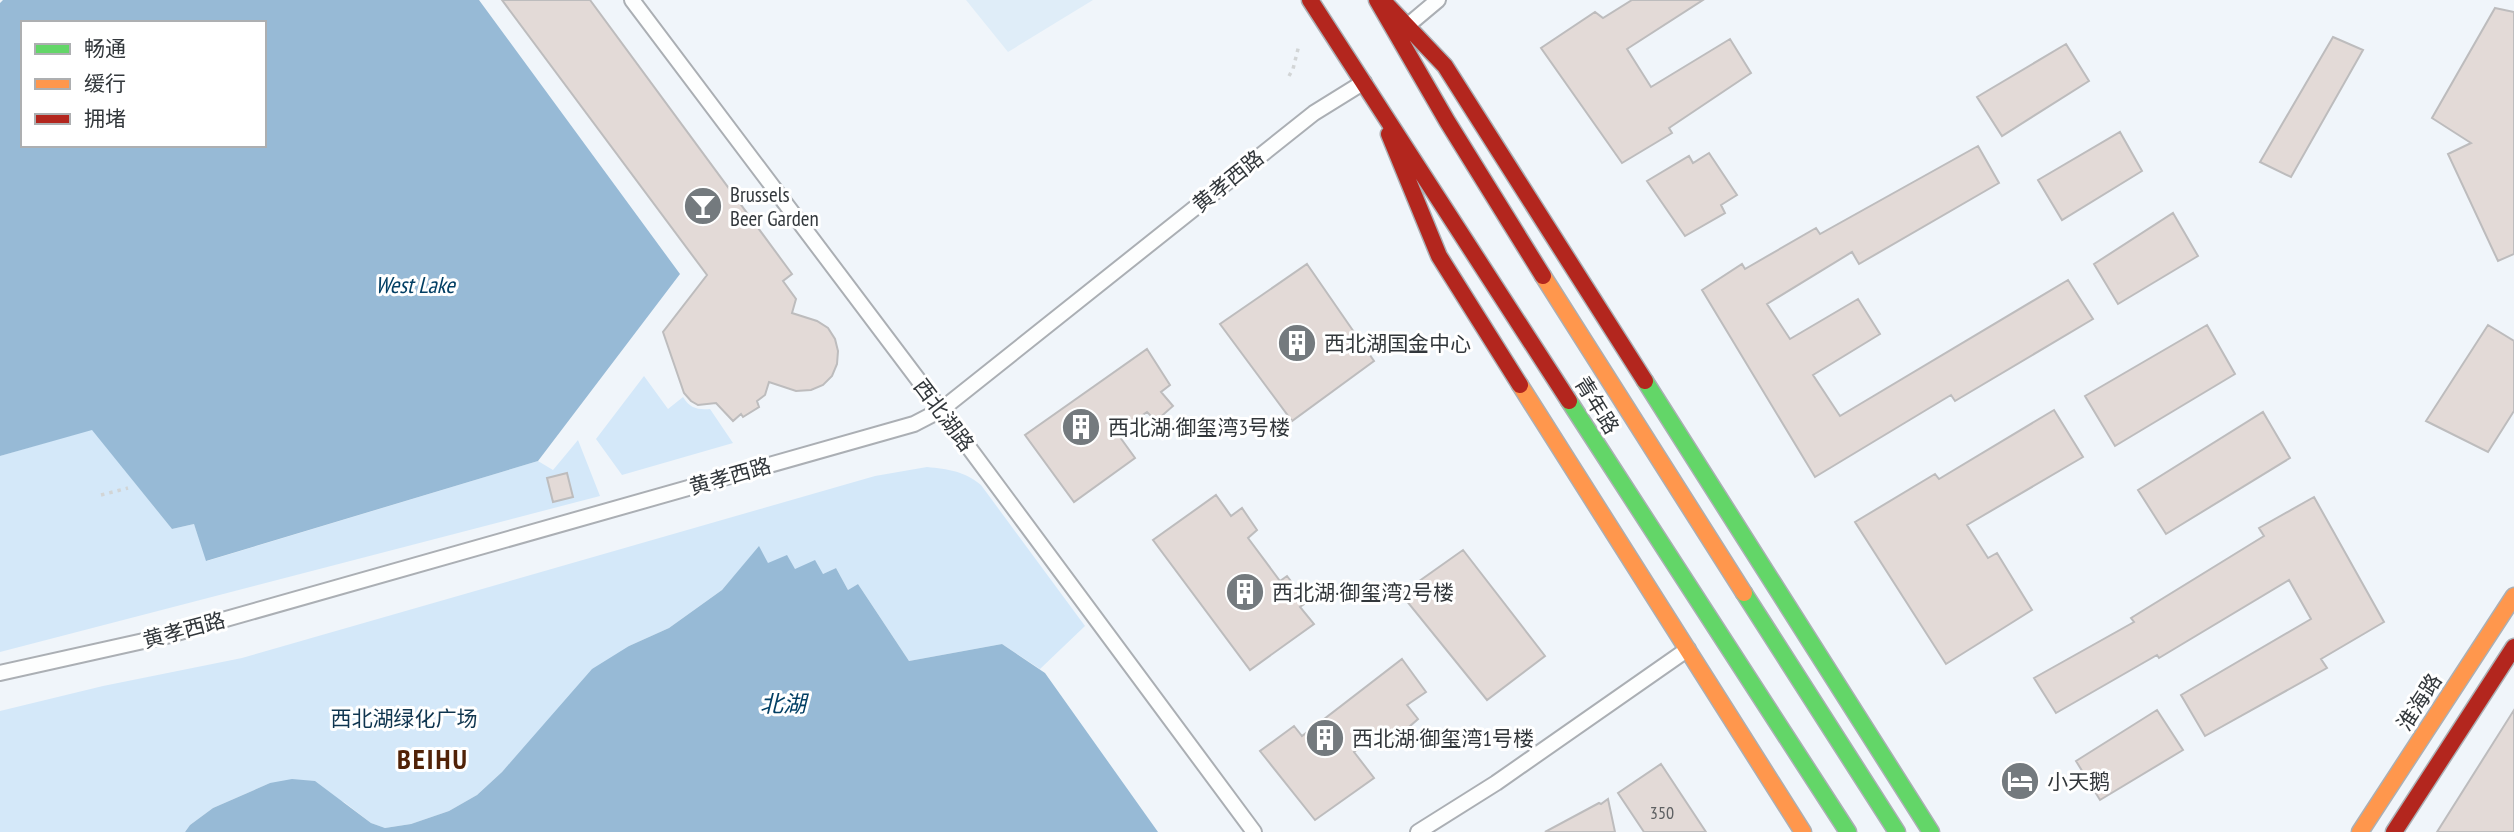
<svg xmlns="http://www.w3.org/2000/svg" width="2514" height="832" font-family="'PT Sans Narrow','Noto Sans SC',sans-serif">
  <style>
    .built { fill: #dfedf8 }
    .green { fill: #d4e8f9 }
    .water { fill: #97bad6; fill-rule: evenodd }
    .building { fill: #e3dad7; stroke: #bdbcbd; stroke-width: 2 }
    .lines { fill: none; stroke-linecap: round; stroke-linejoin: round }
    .street-casing { stroke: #abafb4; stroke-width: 18 }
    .fast-casing { stroke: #abafb4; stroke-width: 19 }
    .slow-casing { stroke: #abafb4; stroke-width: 19 }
    .jam-casing { stroke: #abafb4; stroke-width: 19 }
    .path { stroke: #d2d5d6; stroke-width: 3.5; stroke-dasharray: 3.5 5; stroke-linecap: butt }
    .street { stroke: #fdfefe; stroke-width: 14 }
    .fast { stroke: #63d668; stroke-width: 16 }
    .slow { stroke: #ff974d; stroke-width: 16 }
    .jam { stroke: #b3261e; stroke-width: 16 }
    .labels { text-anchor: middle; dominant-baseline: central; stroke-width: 6; stroke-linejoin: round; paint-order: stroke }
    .number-label { font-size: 18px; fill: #5e6062 }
    .street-label { font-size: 21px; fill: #32373b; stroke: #fff }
    .poi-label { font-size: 21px; fill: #32373b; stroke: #fff; text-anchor: start }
    .park-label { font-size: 21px; fill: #0f354f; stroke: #fff }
    .water-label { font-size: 23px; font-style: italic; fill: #023f64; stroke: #fff }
    .district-label { font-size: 28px; font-weight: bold; letter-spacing: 2px; fill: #512207; stroke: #fff }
  </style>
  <rect width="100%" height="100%" fill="#f0f5fa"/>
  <path class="built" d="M 966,0 L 1093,0 L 1008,52 Z"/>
  <path class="green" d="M 644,376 L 668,409 L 683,397 C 690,408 697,410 710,409 L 733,443 L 622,475 L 596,439 Z
    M 92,429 L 172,529 L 194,524 L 207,561 L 538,461 L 553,470 L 578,440 L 600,496 L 0,652 L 0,456 Z
    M 927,467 C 948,469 964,471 981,485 L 1085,626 L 1040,669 L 1002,644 L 909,661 L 858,584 L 848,590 L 836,568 L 823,574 L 768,564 L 759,547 L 722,590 L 669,628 L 629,646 L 548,722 L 502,772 L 477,795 L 449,811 L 411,824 L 385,828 L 371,823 L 344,802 L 270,783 L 213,808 L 190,825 L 185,832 L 0,832 L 0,711 L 103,686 L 242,658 L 875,476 Z"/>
  <path class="water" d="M 3,0 L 479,0 L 680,274 L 538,461 L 206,561 L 194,524 L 172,529 L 92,430 L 0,456 L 0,3 ZM 23,23 L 264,23 L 264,145 L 23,145 Z
    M 759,546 L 768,563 L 787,555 L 795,569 L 815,560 L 823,574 L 836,568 L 848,590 L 858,584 L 909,661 L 1002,644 L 1045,673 L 1158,832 L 185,832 L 190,825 L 213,808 L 270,783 L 292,779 L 315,781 L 371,823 L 385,828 L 411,824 L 449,811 L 477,795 L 502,772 L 592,669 L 629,646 L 669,628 L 722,590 Z"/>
  <path class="building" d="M 502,0 L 590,0 L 792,274 L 783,281 L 796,299 L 792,313 L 817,321 L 828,328 L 835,339 L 838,351 L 837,364 L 832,376 L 823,385 L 811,390 L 796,391 L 769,382 L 765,395 L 757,401 L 759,407 L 743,417 L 741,414 L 733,421 L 716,403 L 698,405 L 691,401 L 684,393 L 663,332 L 707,275 Z
    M 1632,0 L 1703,0 L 1627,49 L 1651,87 L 1730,39 L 1751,73 L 1669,128 L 1672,133 L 1622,163 L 1541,48 L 1595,12 L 1603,18 Z
    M 2495,8 L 2514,12 L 2514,254 L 2498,261 L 2448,154 L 2471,143 L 2432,118 Z
    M 2333,37 L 2363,50 L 2291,177 L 2260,162 Z
    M 2066,44 L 2089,81 L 2002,136 L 1977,97 Z
    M 2120,132 L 2142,171 L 2062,220 L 2038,180 Z
    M 1978,146 L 1999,183 L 1859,264 L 1852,252 L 1767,304 L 1790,339 L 1858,299 L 1880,334 L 1813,375 L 1840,416 L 2068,280 L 2093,319 L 1955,401 L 1951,395 L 1815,477 L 1702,290 L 1742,264 L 1745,269 L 1816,228 L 1820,234 Z
    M 1709,153 L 1737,195 L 1721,205 L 1725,213 L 1685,236 L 1647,181 L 1689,156 L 1693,163 Z
    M 2173,213 L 2198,256 L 2118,304 L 2094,264 Z
    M 1307,264 L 1374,361 L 1292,421 L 1220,324 Z
    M 2207,325 L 2235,374 L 2115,446 L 2085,396 Z
    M 2488,325 L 2514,341 L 2514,411 L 2488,452 L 2426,421 Z
    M 1147,349 L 1170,385 L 1161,392 L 1173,406 L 1156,421 L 1147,412 L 1117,433 L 1135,458 L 1074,502 L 1025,435 Z
    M 2054,410 L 2083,457 L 1967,525 L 1988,558 L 1997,553 L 2032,610 L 1946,664 L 1855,522 L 1935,474 L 1939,479 Z
    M 2263,412 L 2290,458 L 2166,534 L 2138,490 Z
    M 567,473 L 573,497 L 553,502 L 547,478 Z
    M 1216,495 L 1231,516 L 1242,508 L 1257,530 L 1248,538 L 1280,581 L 1287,576 L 1307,602 L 1300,607 L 1314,624 L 1250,670 L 1153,540 Z
    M 2314,497 L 2384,622 L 2321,659 L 2327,668 L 2205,736 L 2181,695 L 2311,619 L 2289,580 L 2159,658 L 2157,655 L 2056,713 L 2034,678 L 2134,622 L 2131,618 L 2264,536 L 2259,528 Z
    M 1463,550 L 1545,656 L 1487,700 L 1401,594 Z
    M 1402,659 L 1426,692 L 1407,705 L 1418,719 L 1394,740 L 1384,728 L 1354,752 L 1374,778 L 1315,820 L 1260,751 L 1294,726 L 1302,736 Z
    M 2157,710 L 2183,750 L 2100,800 L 2076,761 Z
    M 2514,710 L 2514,832 L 2437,832 Z
    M 1661,764 L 1706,832 L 1644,832 L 1618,793 Z
    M 1608,799 L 1615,832 L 1545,832 L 1599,803 L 1601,804 Z"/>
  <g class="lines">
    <g class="street-casing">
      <path id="street" d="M 632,0 L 941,410 L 1254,832
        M 1402,34 L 1407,26 L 1438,0
        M 0,673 L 166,636 L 914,424 L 941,410 L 1314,113 L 1364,82
        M 1418,832 L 1496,783 L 1688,649"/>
    </g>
    <g class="fast-casing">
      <path id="fast" d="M 1645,381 L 1931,832
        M 1569,401 L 1848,832
        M 1744,593 L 1897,832"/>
    </g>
    <g class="slow-casing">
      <path id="slow" d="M 1543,276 L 1744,593
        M 1520,385 L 1803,832
        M 2360,832 L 2514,596"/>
    </g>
    <g class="jam-casing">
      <path id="jam" d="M 1310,0 L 1569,401
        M 1377,0 L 1447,121 L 1543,276
        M 1384,2 L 1445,66 L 1645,381
        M 1389,134 L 1439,256 L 1520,385
        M 2394,832 L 2514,647"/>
    </g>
    <path class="path" d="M 1289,76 L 1293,69 L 1299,45
      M 101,495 L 128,488"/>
    <use href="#street" class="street"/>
    <use href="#fast" class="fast"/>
    <use href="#slow" class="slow"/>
    <use href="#jam" class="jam"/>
  </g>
  <defs>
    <g id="bar-disc" transform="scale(2.0125)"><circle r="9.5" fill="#747a7e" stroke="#fff"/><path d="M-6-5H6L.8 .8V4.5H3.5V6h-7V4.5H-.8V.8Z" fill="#fff"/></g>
    <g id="building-disc" transform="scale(2.0125)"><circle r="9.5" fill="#747a7e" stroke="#fff"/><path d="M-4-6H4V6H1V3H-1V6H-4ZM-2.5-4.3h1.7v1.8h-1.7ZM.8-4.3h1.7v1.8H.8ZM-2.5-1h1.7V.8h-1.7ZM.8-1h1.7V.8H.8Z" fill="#fff"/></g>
    <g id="hotel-disc" transform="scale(2.0125)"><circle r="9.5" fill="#747a7e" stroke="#fff"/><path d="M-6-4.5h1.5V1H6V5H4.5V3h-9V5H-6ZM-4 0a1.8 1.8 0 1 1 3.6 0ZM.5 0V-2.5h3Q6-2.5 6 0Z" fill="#fff"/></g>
  </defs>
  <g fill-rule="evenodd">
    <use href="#bar-disc" x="703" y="206"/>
    <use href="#building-disc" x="1297" y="343"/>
    <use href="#building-disc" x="1081" y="427"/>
    <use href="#building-disc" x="1245" y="592"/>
    <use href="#building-disc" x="1325" y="738"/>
    <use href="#hotel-disc" x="2020" y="781"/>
  </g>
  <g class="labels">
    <g class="number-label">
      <text x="1662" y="812">350</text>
    </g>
    <g class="street-label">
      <text transform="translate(1228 181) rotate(-39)">黄孝西路</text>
      <text transform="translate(1597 405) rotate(58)">青年路</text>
      <text transform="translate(944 415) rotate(53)">西北湖路</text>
      <text transform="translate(730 476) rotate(-16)">黄孝西路</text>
      <text transform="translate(184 630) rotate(-15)">黄孝西路</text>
      <text transform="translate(2419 702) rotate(-57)">淮海路</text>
    </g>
    <g class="poi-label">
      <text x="730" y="194">Brussels<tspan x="730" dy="24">Beer Garden</tspan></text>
      <text x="1324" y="343">西北湖国金中心</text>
      <text x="1108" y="427">西北湖·御玺湾3号楼</text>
      <text x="1272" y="592">西北湖·御玺湾2号楼</text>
      <text x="1352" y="738">西北湖·御玺湾1号楼</text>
      <text x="2047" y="781">小天鹅</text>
    </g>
    <g class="park-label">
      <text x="404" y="718">西北湖绿化广场</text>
    </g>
    <g class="water-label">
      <text x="415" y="284">West Lake</text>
      <text x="783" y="703">北湖</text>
    </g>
    <g class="district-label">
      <text x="433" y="758">BEIHU</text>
    </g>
  </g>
  <rect x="21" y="21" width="245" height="126" fill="#ffffff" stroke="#adafb1" stroke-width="2"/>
  <rect x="35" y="44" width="35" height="10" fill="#63d668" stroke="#adafb1" stroke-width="2"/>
  <text x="84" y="56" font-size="21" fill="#32373b">畅通</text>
  <rect x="35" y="79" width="35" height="10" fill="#ff974d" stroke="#adafb1" stroke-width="2"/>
  <text x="84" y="91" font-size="21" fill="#32373b">缓行</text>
  <rect x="35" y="114" width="35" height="10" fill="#b3261e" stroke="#adafb1" stroke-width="2"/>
  <text x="84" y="126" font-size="21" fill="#32373b">拥堵</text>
</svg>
